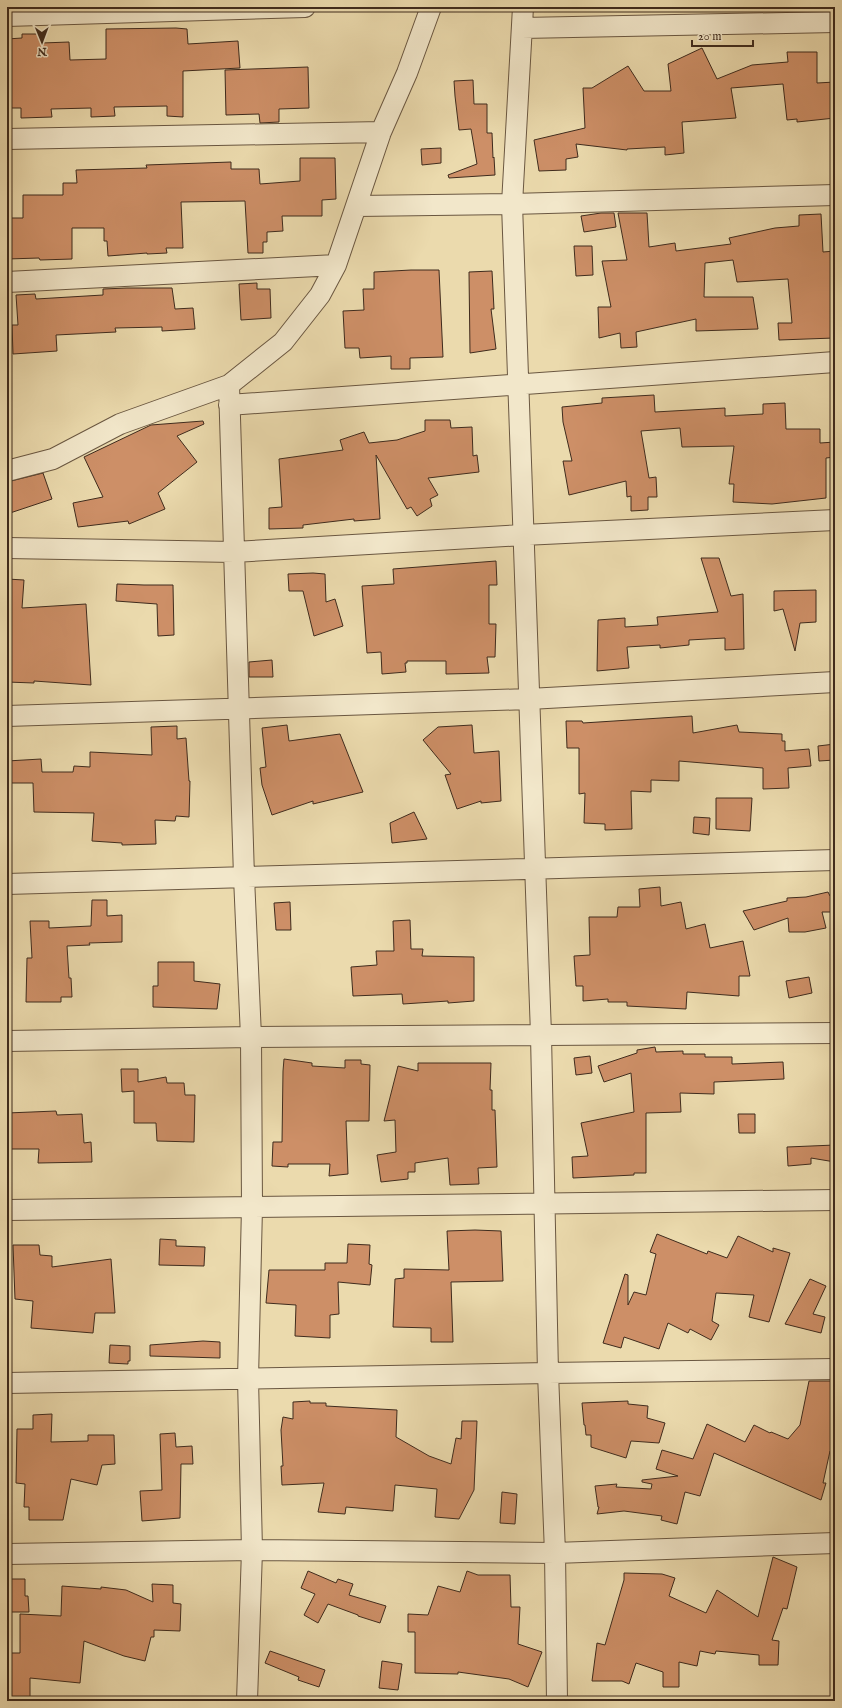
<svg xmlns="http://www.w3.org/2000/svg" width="842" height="1708" font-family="'IM FELL English',serif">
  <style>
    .building { fill: #cd8f67; stroke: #3f2b1d }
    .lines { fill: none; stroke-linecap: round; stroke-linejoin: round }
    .minor-casing { stroke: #6a5741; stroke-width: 22 }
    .minor { stroke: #f2e7ca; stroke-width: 20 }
  </style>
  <rect width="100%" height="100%" fill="#ebdaad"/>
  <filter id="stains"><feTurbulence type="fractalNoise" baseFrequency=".005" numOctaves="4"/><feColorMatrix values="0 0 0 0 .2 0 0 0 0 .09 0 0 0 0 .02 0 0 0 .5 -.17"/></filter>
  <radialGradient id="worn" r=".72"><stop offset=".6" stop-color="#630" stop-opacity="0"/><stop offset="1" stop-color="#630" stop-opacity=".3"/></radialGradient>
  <path class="building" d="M 176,28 L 187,29 L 188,44 L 238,41 L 240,68 L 183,71 L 183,117 L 167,116 L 167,106 L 114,107 L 115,116 L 91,117 L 91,108 L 51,109 L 52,117 L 21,118 L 21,108 L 11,108 L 11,94 L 7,94 L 7,39 L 22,38 L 22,34 L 42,34 L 42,43 L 69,42 L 70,60 L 106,59 L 106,29 Z
    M 702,48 L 717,79 L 752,65 L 788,62 L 787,52 L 817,52 L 817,83 L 835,82 L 835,118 L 797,122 L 797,119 L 787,120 L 783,84 L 731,88 L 736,118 L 682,122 L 684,153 L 665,155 L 665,147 L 627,149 L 627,150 L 576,144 L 578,157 L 566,159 L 566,170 L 539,171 L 534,140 L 585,128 L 583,88 L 592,88 L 628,66 L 644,91 L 671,91 L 668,64 Z
    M 308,67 L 309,108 L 279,109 L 279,122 L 260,123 L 259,114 L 226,115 L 225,70 Z
    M 473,80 L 474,104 L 487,104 L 487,133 L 492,133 L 493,158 L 494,157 L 495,175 L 449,178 L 448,175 L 477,164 L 471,129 L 459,130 L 455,96 L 454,81 Z
    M 441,148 L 441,163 L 422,165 L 421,149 Z
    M 300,158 L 335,158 L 336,199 L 322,200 L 322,216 L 282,216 L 283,231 L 267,232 L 267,242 L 263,242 L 263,253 L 248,253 L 245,201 L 181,202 L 183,248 L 166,248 L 167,253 L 147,254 L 147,253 L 108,256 L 107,241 L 104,241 L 104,228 L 72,228 L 72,259 L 40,260 L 39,258 L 7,259 L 7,218 L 23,218 L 23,195 L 63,195 L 63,183 L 77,183 L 76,170 L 147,168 L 146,165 L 231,162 L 231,169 L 259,169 L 260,184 L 300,181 Z
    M 601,213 L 614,213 L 616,227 L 584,232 L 581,216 Z
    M 618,213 L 647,213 L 649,247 L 675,243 L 676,251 L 731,244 L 729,238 L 775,228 L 799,226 L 799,215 L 821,214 L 823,252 L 835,251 L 834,338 L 779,340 L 778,323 L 792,323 L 788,279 L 737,282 L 733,260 L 705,263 L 704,297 L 753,297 L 758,329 L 696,331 L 696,319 L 636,332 L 637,347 L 621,348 L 620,333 L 599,338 L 598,307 L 611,307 L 602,261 L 627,260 Z
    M 574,246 L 592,246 L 593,275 L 576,276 Z
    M 411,270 L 439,270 L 443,357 L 410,358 L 410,369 L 391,369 L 391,356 L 360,358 L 359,348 L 345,348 L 343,311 L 364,310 L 363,289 L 374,289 L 374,272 Z
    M 492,271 L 494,309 L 491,309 L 496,349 L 470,353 L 469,272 Z
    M 257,283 L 257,289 L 270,289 L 271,318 L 241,320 L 239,284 Z
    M 127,288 L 172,288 L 175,309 L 193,308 L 195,329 L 162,331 L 162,327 L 115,328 L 116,332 L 56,335 L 57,351 L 13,354 L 12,325 L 18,325 L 16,295 L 35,294 L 36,299 L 103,295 L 103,289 Z
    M 654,395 L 655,412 L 725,408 L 725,416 L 763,414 L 763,404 L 785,403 L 786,429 L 820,429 L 820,443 L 835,442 L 835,457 L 826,458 L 826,498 L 772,504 L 733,502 L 734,484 L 729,484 L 734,446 L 682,447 L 680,428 L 641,431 L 649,478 L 656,477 L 657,497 L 648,497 L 648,510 L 631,511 L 631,496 L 627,497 L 626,481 L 569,495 L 563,461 L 572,461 L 563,422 L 562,407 L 602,403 L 602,398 Z
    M 425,420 L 450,420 L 451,428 L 472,427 L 473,456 L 477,455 L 479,472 L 428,478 L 438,495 L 430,499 L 432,506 L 417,516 L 411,507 L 407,509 L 376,455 L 380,519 L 354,521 L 354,519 L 303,525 L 303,528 L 269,529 L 269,508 L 282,507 L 279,459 L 343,450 L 340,440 L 364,432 L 369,443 L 397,440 L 425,431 Z
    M 203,421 L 204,424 L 177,436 L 197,462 L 158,493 L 165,509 L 129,524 L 128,521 L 78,527 L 73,503 L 103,497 L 84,457 L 151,425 Z
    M 43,473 L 52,499 L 7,514 L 7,482 Z
    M 701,558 L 719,558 L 731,596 L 743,594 L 744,649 L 725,650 L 725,638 L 689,640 L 689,645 L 660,648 L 660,645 L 627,647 L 629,668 L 597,671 L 598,620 L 625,618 L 625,627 L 658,625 L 657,617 L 718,612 Z
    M 496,561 L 497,585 L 489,585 L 489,624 L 496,624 L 495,657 L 487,657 L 489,673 L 446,674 L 446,661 L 407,661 L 407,663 L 405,663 L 406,672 L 382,674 L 381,652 L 367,653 L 362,586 L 394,584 L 393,569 Z
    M 313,573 L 325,574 L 326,602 L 335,599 L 343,626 L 314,636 L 303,591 L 289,591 L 288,574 Z
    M 7,579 L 24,580 L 22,608 L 86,604 L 91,685 L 34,681 L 34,683 L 7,682 Z
    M 117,584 L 144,585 L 173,585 L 174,635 L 158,636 L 157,604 L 116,601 Z
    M 816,590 L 816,622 L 800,623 L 795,651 L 783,609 L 774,611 L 774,591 Z
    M 272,660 L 273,677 L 249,677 L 249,662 Z
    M 692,716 L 693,733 L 737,725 L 739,732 L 782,734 L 782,741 L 785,741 L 785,751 L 809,749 L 811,766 L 788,768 L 789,788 L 763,789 L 763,768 L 679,761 L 679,781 L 651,780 L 651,792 L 631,791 L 632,829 L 605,830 L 605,824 L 584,823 L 585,793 L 579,794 L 579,748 L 567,748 L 566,721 L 582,721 L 583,723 Z
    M 287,725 L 289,741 L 340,734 L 363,792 L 313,804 L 313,801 L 272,815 L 262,785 L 260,768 L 266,767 L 262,728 Z
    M 472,725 L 474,753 L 499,751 L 501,801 L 481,803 L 481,801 L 457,809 L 445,775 L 451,774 L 423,740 L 438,727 Z
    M 177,726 L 177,739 L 186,738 L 189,781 L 190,781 L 189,817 L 176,816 L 175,821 L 155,820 L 156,844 L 122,845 L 122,843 L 92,841 L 94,813 L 34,812 L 33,783 L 7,783 L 7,761 L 41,759 L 42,772 L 73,772 L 74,766 L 90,767 L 90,752 L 152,755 L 151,727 Z
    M 835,744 L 835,760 L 819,761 L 818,746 Z
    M 716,798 L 752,798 L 750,831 L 716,829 Z
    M 414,812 L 427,839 L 392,843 L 390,823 Z
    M 694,817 L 710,818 L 709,835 L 693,833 Z
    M 660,887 L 661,906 L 681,902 L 686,929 L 705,924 L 710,948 L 743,941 L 750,976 L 739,976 L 739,996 L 687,992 L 686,1009 L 627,1006 L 627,1002 L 608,1002 L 608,999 L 583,1001 L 583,986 L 576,986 L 574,956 L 590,955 L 589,917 L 617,917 L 618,907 L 640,907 L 639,889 Z
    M 828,892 L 830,896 L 833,896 L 833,912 L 822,912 L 826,928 L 805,932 L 789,932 L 788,918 L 754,930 L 743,911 L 787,901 L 787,898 L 806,897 Z
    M 92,900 L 107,900 L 107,916 L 122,915 L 122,942 L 89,943 L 90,945 L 67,946 L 69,978 L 71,978 L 72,997 L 61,997 L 61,1002 L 26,1002 L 27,958 L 32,958 L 30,921 L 49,921 L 49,928 L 91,926 Z
    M 290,902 L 291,930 L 276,930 L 274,903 Z
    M 410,920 L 411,949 L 423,949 L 422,956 L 474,957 L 474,1001 L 448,1003 L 448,1001 L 403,1004 L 402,994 L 353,996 L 351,967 L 377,965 L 376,951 L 394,951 L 393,921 Z
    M 158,962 L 194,962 L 194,981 L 220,984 L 217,1009 L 153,1007 L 153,986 L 158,986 Z
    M 809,977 L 812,993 L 789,998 L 786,981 Z
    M 655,1047 L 656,1052 L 683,1051 L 683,1054 L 705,1054 L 705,1057 L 732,1057 L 732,1064 L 783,1062 L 784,1079 L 714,1082 L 714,1094 L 680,1093 L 681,1112 L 646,1113 L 646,1173 L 634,1173 L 634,1175 L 573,1178 L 572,1157 L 588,1156 L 581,1123 L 634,1112 L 631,1073 L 604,1082 L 598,1066 L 637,1053 L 637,1050 Z
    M 590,1056 L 592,1073 L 576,1075 L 574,1058 Z
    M 284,1059 L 312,1063 L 312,1066 L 345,1068 L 345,1060 L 361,1060 L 361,1064 L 370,1065 L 369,1121 L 346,1121 L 348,1174 L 329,1176 L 330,1164 L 288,1164 L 288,1167 L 272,1166 L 273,1142 L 282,1142 L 283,1071 Z
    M 418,1063 L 491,1063 L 490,1090 L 492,1090 L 492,1110 L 495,1110 L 497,1167 L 478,1168 L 479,1184 L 450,1185 L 448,1158 L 415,1163 L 415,1172 L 408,1172 L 408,1179 L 381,1182 L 377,1155 L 396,1152 L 395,1120 L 384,1121 L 398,1066 L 418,1071 Z
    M 121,1069 L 138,1069 L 138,1082 L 166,1077 L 167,1083 L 184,1083 L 185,1095 L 195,1095 L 194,1142 L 157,1141 L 156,1123 L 134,1123 L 134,1091 L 122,1092 Z
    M 56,1111 L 57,1115 L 82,1114 L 84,1143 L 91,1142 L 92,1162 L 38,1163 L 39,1149 L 7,1149 L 7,1113 Z
    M 738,1114 L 755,1114 L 755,1133 L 739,1133 Z
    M 835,1145 L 835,1162 L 811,1158 L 811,1164 L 788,1166 L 787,1147 Z
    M 475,1230 L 501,1231 L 503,1281 L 451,1282 L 453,1342 L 431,1342 L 431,1328 L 393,1327 L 395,1279 L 404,1278 L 404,1269 L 449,1270 L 447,1231 Z
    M 657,1234 L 707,1254 L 708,1251 L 727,1258 L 738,1236 L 773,1252 L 773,1248 L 790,1253 L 769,1322 L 749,1317 L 754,1295 L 716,1293 L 712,1321 L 719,1325 L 711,1340 L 690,1329 L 688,1333 L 668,1323 L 659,1349 L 624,1337 L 621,1348 L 603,1343 L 625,1274 L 628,1275 L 628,1305 L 634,1292 L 646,1295 L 656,1254 L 650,1252 Z
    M 160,1239 L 176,1240 L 176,1246 L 205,1247 L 204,1266 L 159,1265 Z
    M 348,1244 L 370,1245 L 369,1264 L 372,1265 L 370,1285 L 338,1282 L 339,1314 L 330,1315 L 330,1338 L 295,1336 L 296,1305 L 266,1303 L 269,1270 L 325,1270 L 325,1263 L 347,1263 Z
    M 13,1245 L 39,1245 L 40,1255 L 52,1256 L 52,1267 L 111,1259 L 115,1313 L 95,1313 L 93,1333 L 31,1328 L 33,1301 L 15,1299 Z
    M 810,1279 L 826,1286 L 813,1314 L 825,1317 L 821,1333 L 785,1324 Z
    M 203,1341 L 220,1342 L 220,1358 L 150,1356 L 150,1345 Z
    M 110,1345 L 130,1346 L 130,1361 L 128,1361 L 128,1364 L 109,1363 Z
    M 809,1381 L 835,1381 L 835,1452 L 830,1451 L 823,1483 L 826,1483 L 821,1500 L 714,1453 L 700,1496 L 685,1492 L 677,1524 L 661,1520 L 662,1516 L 624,1511 L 597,1514 L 599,1507 L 598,1507 L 595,1486 L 617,1484 L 616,1487 L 651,1489 L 652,1484 L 642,1482 L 642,1480 L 678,1476 L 656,1469 L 662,1450 L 693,1459 L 707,1424 L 745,1442 L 754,1425 L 770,1433 L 771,1432 L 788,1439 L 800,1425 Z
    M 310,1401 L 310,1403 L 326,1403 L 326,1406 L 397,1410 L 396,1437 L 429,1456 L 451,1464 L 456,1438 L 461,1439 L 462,1421 L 477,1421 L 474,1490 L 459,1519 L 435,1517 L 437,1489 L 395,1485 L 393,1511 L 346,1507 L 345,1514 L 318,1512 L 324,1483 L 282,1485 L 281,1466 L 283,1466 L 281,1430 L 283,1417 L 293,1419 L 293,1402 Z
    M 628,1401 L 628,1404 L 648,1406 L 647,1418 L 665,1423 L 659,1443 L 631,1441 L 626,1458 L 591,1447 L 591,1435 L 586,1435 L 585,1425 L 584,1425 L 582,1403 Z
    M 52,1414 L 51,1442 L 88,1441 L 88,1435 L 114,1435 L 115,1464 L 102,1465 L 97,1485 L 71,1479 L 63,1520 L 29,1520 L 29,1507 L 24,1507 L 25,1484 L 16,1483 L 17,1429 L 33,1429 L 33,1415 Z
    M 175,1433 L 176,1447 L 192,1446 L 193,1464 L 181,1464 L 180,1518 L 142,1521 L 140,1491 L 162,1490 L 160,1434 Z
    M 502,1492 L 517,1494 L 515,1524 L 500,1523 Z
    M 773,1557 L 797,1567 L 787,1609 L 783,1608 L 772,1640 L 779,1641 L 778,1665 L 759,1665 L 759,1655 L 716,1651 L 715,1654 L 700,1651 L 697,1666 L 679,1662 L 679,1687 L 663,1687 L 663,1672 L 636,1663 L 629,1684 L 622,1681 L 592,1681 L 597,1643 L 605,1645 L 624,1580 L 624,1573 L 662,1574 L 675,1578 L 669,1596 L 706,1613 L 717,1590 L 758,1617 Z
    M 308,1571 L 336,1583 L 338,1579 L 353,1584 L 349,1595 L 386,1606 L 380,1623 L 358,1616 L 358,1615 L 328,1604 L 318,1623 L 304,1615 L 315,1594 L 301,1588 Z
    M 467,1571 L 478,1575 L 510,1575 L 511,1607 L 520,1607 L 518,1644 L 542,1652 L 528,1687 L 509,1679 L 458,1672 L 458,1674 L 415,1673 L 415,1632 L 408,1632 L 408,1614 L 428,1615 L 438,1586 L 460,1592 Z
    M 7,1579 L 25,1579 L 25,1596 L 28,1596 L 29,1612 L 7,1612 Z
    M 152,1584 L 173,1585 L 173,1603 L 181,1604 L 180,1631 L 154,1630 L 154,1637 L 151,1637 L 145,1661 L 124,1656 L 84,1641 L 80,1683 L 30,1678 L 30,1697 L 7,1697 L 7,1653 L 20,1653 L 20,1614 L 61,1616 L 62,1586 L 101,1589 L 101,1587 L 126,1590 L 153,1602 Z
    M 270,1651 L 325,1670 L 319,1687 L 298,1680 L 299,1677 L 265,1663 Z
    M 382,1661 L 402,1664 L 398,1690 L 379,1688 Z"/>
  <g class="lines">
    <g class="minor-casing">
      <path id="minor" d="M 7,16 L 305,7
        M 522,28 L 835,22
        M 7,139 L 381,132
        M 357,206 L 512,204 L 835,195
        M 7,282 L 336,265
        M 229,385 L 244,877 L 251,1037 L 252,1207 L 248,1379 L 252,1550 L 247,1701
        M 229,405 L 835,362
        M 7,471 L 53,459 L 120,424 L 229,385 L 283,342 L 320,295 L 336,265 L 381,132 L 407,73 L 431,7
        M 7,548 L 234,552 L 523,535 L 835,520
        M 7,716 L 529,699 L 835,682
        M 7,884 L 835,860
        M 7,1041 L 251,1037 L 835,1033
        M 7,1210 L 835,1200
        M 7,1383 L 548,1373 L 541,1035 L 512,204 L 523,7
        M 7,1554 L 252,1550 L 555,1553 L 835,1543
        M 557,1701 L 555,1553 L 548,1373 L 835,1369"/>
    </g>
    <use href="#minor" class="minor"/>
  </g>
  <rect width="842" height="1708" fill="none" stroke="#ebdaad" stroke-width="24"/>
  <rect x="8" y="8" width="826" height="1692" fill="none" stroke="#3f2b1d" stroke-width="2"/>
  <rect x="12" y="12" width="818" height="1684" fill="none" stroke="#3f2b1d"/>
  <g transform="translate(42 42) rotate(179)" stroke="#f2e7ca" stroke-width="3" paint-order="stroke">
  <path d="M0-3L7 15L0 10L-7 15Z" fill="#3f2b1d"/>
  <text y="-6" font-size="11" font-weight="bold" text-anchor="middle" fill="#3f2b1d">N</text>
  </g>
  <path d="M692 40v6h61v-6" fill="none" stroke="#3f2b1d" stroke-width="2"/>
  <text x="698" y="40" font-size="12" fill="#3f2b1d" stroke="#f2e7ca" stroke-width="3" paint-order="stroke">20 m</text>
  <rect width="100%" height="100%" filter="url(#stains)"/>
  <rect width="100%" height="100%" fill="url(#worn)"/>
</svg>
